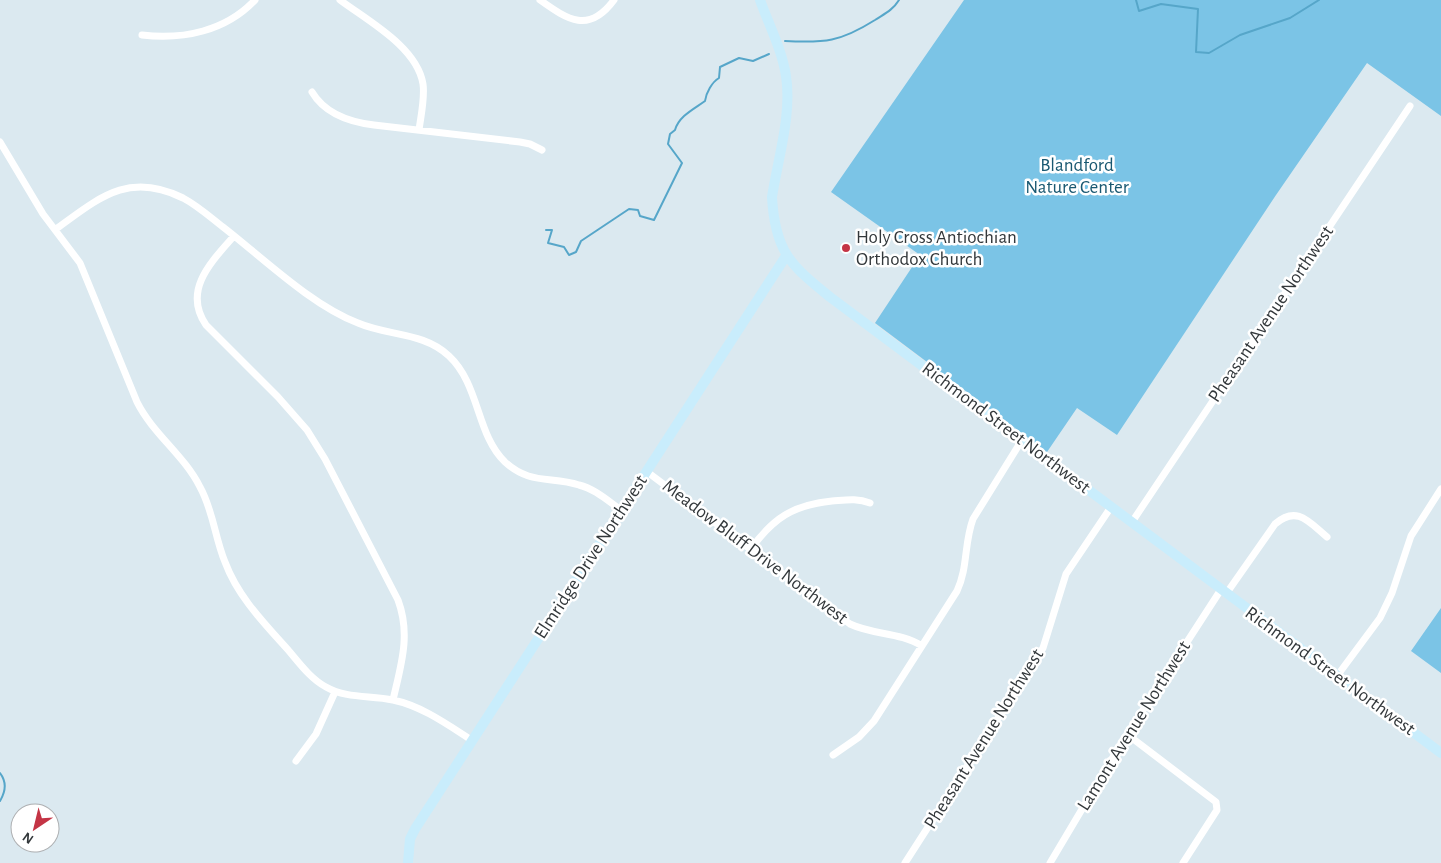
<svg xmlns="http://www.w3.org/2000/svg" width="1441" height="863" font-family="'Alegreya Sans',sans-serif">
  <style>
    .green { fill: #7bc4e6 }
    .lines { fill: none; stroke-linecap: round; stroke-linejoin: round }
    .stream { stroke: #56a6c9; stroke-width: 2 }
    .street { stroke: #fff; stroke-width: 7 }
    .secondary { stroke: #c9edfc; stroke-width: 10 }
    .poi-dot { fill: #c43445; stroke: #fff; stroke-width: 2 }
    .labels { text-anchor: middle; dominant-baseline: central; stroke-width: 5; stroke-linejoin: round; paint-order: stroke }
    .park-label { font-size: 19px; fill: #195871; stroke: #fff }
    .poi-label { font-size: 19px; fill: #33383b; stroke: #fff; text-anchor: start }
    .street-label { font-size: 19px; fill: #33383b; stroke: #fff }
  </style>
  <rect width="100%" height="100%" fill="#dbe9f0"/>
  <path class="green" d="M 964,0 L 1441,0 L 1441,116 L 1367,63 L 1276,195 L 1117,435 L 1077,408 L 1047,452 L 875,323 L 920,255 L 831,192 Z
    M 1441,608 L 1441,673 L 1411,651 Z"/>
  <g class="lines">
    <path class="stream" d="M 1136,0 L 1139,11 L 1161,4 L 1198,9 L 1196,52 L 1209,53 L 1240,35 L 1290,18 L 1319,0
      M 785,41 C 825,43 840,42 875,20 C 884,14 893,10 899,0
      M 546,230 L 552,230 L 548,243 L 564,247 L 569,255 L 576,252 L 581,241 L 629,209 L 638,210 L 640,216 L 654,220 L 682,163 L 668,144 L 670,134 L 675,130 C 679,116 694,109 705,101 C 706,93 712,82 719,78 L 720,67 L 739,58 L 753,61 L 769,54
      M 0,773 C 7,782 6,791 0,801"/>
    <path class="street" d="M 340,0 C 368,21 417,47 423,84 C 425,98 421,115 419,130
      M 540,0 C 568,20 589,34 614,0
      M 142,35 C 183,40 226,31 255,0
      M 312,92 C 325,114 349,122 374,125 L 520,142 L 530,144 L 542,150
      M 0,142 L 43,214 L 80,263 L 137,402 C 153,434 184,455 200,487 C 213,510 215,538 225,562 C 238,597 264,623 289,651 C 300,664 311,679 326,687 C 347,699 370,695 393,700 C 422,706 448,725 473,741
      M 56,229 C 99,198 128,171 183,198 C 198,206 210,217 223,227 C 263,258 311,305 358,323 C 388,336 424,332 449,356 C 480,385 476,434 505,462 C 530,485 551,476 579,485 C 595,489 608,501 621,510
      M 234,236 C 212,261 182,290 206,325 L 278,397 L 307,430 L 325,459 L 398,600 C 411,635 401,665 393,700
      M 646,471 L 850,624 C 873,635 900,632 922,646
      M 1132,522 L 1410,106
      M 750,550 C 773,518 793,505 832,501 C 846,500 857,498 870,503
      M 1226,594 L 1275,524 C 1297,505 1309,522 1327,537
      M 1337,676 L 1380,618 L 1392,593 L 1411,536 L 1441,489
      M 1128,735 L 1216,802 L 1217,810 L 1183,863
      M 833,755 L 859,737 L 874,721 L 957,591 C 968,568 964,543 973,519 L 1022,440
      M 296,761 L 316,734 L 335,692
      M 905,863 L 1043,648 L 1066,574 L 1111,507
      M 1050,863 L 1119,747 L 1220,591"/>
    <path class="secondary" d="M 760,0 C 769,25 782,50 786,76 C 792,115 778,158 772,197 C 775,251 790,265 830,297 L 1441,753
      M 408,863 L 410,839 L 415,829 L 786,256"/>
  </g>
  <circle class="poi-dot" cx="846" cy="248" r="5"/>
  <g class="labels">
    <g class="park-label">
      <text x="1077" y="165">Blandford<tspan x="1077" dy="22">Nature Center</tspan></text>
    </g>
    <g class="poi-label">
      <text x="856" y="237">Holy Cross Antiochian<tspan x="856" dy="22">Orthodox Church</tspan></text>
    </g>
    <g class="street-label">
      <text transform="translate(1271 314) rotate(-56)">Pheasant Avenue Northwest</text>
      <text transform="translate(1006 428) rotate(37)">Richmond Street Northwest</text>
      <text transform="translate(755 552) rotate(37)">Meadow Bluff Drive Northwest</text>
      <text transform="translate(591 557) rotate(-57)">Elmridge Drive Northwest</text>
      <text transform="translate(1330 671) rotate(36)">Richmond Street Northwest</text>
      <text transform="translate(1134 726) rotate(-58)">Lamont Avenue Northwest</text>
      <text transform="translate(984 739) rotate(-58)">Pheasant Avenue Northwest</text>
    </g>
  </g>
  <g transform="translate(35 828) rotate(215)"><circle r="24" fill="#ffffff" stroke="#adafb1"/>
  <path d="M0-4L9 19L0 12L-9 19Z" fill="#c43445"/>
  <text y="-8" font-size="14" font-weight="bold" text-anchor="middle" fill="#33383b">N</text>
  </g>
</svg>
